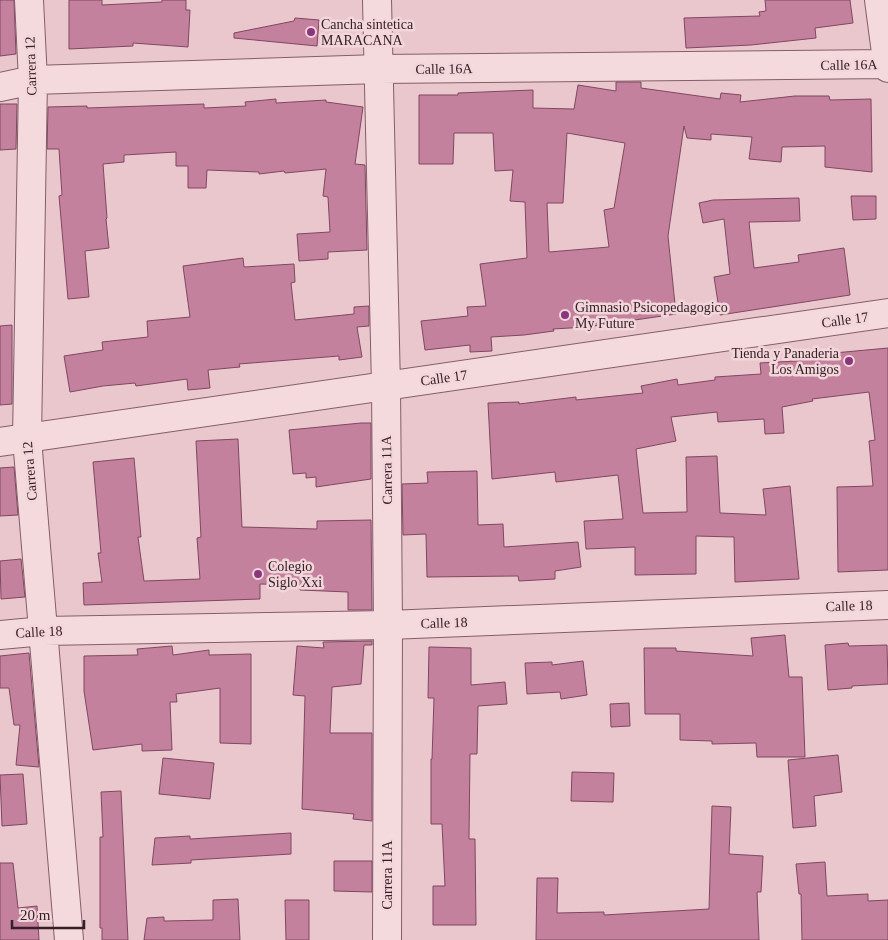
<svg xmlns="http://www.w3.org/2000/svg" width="888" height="940" font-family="'Times New Roman',serif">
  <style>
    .building { fill: #c3819d; stroke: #804760; fill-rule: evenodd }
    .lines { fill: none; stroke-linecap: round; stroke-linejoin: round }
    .street-casing { stroke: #835e6a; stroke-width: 30 }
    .street { stroke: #f5dadd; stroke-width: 28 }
    .poi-dot { fill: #8b357e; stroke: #f2d6da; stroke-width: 2 }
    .labels { text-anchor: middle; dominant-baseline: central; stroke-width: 5; stroke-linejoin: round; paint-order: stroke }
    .poi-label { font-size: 14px; fill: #352028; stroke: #f2d6da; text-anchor: start }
    .street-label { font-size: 14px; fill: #352028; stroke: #f2d6da }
  </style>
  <rect width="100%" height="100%" fill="#e9c7cc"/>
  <path class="building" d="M 0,0 L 14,0 L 16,54 L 0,56 Z
    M 69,0 L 102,0 L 102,5 L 162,2 L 162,0 L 186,0 L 186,10 L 190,10 L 188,47 L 133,43 L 133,46 L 69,49 Z
    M 765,0 L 850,0 L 853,23 L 815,28 L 816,38 L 751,45 L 686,48 L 684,18 L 760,16 L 759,12 L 766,11 Z
    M 295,18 L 319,20 L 317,46 L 234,38 L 234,33 L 294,21 Z
    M 616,82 L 641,82 L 641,88 L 720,99 L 721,93 L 741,95 L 740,102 L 795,96 L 829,96 L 830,100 L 871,99 L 872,172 L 825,167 L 825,146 L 782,147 L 781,162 L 749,159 L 752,137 L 711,134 L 711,140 L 687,138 L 684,126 L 668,236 L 676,314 L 587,327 L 553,329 L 554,331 L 524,335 L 491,337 L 492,351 L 470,352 L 470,345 L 425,350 L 421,321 L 468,316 L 467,307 L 486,306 L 480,264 L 527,258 L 525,202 L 510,201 L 513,170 L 495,171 L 493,133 L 454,133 L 453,164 L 419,164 L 419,95 L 458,95 L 458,93 L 533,90 L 533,108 L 574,109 L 578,85 L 616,91 ZM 567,133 L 625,143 L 614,208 L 604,210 L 609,247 L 549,252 L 547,203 L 563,203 Z
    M 276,99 L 276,103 L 326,100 L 326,102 L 363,107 L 355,164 L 365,165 L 367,250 L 328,252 L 328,259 L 299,261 L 297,234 L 330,232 L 328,197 L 323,196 L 326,169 L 285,173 L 284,171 L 259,174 L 259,172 L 207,170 L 206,188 L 188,188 L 188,166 L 176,166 L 176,152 L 124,155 L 124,162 L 103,164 L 107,218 L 106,219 L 109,248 L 85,251 L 89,297 L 68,299 L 59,196 L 62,195 L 59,149 L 47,149 L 48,107 L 87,106 L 87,108 L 204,104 L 204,108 L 246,106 L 245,102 Z
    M 0,104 L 17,104 L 16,149 L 0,150 Z
    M 851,196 L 876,196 L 876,219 L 853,220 Z
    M 799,198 L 800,221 L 749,222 L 754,268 L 799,262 L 798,255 L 844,248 L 850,295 L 720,315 L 714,277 L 730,274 L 724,219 L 703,223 L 699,203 L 713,200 Z
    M 243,258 L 244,267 L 294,264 L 295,282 L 291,283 L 295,320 L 354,314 L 354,307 L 369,306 L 369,326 L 357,327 L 362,357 L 339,360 L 339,356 L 239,364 L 240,367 L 208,370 L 210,388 L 188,390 L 187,379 L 136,386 L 135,383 L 103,386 L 70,392 L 64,356 L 103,350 L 102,342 L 148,337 L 147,321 L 190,317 L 183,266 Z
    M 12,325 L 12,404 L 0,405 L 0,326 Z
    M 888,348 L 888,570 L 838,572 L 837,487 L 873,486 L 869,441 L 875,440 L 869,392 L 812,399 L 813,401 L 782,407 L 784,433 L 765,434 L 764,419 L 718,422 L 717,412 L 671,417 L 676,441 L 636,449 L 643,513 L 687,512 L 686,457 L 717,456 L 720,513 L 766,515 L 763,489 L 790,486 L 799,579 L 735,582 L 734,537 L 696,536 L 696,574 L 635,575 L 635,547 L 586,549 L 584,521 L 623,519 L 618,475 L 556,482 L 555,472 L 492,479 L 488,403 L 519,402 L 519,404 L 576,397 L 576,400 L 643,393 L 641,386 L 677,379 L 678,385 L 715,380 L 715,377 L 761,374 L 760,363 L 796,361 L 834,353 Z
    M 361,423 L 371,423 L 371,479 L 316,487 L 316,477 L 306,478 L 306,473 L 293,474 L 289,430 Z
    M 238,439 L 242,527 L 317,529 L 317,521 L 371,520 L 372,610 L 348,610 L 348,592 L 300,590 L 300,585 L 260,584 L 260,599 L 84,605 L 83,583 L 102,582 L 98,553 L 101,553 L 93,462 L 134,458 L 141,537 L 138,537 L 144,581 L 200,579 L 197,538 L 201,537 L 196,441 Z
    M 14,467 L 18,515 L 0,516 L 0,468 Z
    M 477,471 L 478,525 L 503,524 L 504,547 L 578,542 L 581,567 L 555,571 L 555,579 L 519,581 L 518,576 L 427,577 L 426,534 L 403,535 L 402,484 L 428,483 L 427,472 Z
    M 21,559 L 25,597 L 1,599 L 0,561 Z
    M 785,635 L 789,677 L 802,677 L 805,757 L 757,757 L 756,743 L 712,744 L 712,741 L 680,740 L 680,714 L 645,714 L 644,648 L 676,648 L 676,651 L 753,656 L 751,638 Z
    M 372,641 L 372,645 L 364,645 L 361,684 L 332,687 L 330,733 L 372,733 L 372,821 L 353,819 L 354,814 L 302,809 L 305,696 L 293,695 L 297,646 L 324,648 L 323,642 Z
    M 848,643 L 849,646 L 887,645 L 888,684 L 852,686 L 852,688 L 828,690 L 825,645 Z
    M 172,646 L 173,655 L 209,650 L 209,655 L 251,654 L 251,744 L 220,743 L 220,688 L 176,694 L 177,702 L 170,702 L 172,750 L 142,751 L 142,744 L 93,750 L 84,691 L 84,656 L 138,655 L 137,649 Z
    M 429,647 L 471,648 L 471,685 L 505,682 L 507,704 L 478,706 L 477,754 L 470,754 L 469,839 L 475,839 L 476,925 L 433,925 L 433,886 L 445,886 L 442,824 L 431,824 L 431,759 L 432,759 L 434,698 L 428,698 Z
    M 29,653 L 39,767 L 16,765 L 20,725 L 14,725 L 9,688 L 0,688 L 0,656 Z
    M 583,661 L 587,695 L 561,699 L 560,692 L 527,694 L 525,663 L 552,662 L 552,665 Z
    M 629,703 L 630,726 L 611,727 L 610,704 Z
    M 838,755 L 842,792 L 814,796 L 816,826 L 793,828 L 788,760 Z
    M 163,758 L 214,763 L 210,799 L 159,794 Z
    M 572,772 L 614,773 L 613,802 L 571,801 Z
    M 23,774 L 27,824 L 2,826 L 0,775 Z
    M 121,791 L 128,940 L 102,940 L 102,928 L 100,928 L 100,837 L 103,837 L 101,792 Z
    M 712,806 L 731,807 L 729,854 L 763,856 L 761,892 L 757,892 L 759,940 L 536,940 L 537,878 L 558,878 L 557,913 L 604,912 L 604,915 L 709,909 Z
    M 291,833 L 291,854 L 191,860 L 191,863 L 152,865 L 155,838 L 190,836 L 190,839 Z
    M 334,861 L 372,861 L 372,892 L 334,891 Z
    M 825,862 L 827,896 L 868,894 L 868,901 L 888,900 L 888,940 L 802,940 L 801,894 L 799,894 L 796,864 Z
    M 0,863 L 13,863 L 18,908 L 37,906 L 39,940 L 0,940 Z
    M 238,899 L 240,940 L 144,940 L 147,918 L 164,917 L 164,921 L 213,920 L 213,900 Z
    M 285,900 L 309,900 L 309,940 L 286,940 Z"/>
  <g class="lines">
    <g class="street-casing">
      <path id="street" d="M 29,0 L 33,80 L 27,439 L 69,940
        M 377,0 L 386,386 L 388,625 L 387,940
        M 879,0 L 888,68
        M 0,87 L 33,80 L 379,69 L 888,64
        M 0,442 L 888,313
        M 0,635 L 44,631 L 388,625 L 888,605"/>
    </g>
    <use href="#street" class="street"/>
  </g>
  <g class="poi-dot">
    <circle cx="311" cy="32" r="5"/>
    <circle cx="565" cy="315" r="5"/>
    <circle cx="849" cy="361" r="5"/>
    <circle cx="258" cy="574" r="5"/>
  </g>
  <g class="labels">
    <g class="poi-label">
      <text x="321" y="24">Cancha sintetica<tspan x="321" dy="16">MARACANA</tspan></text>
      <text x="575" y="307">Gimnasio Psicopedagogico<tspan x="575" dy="16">My Future</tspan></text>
      <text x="839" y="353" text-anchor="end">Tienda y Panaderia<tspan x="839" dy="16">Los Amigos</tspan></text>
      <text x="268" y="566">Colegio<tspan x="268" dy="16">Siglo Xxi</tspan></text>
    </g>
    <g class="street-label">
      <text transform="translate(849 65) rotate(-1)">Calle 16A</text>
      <text transform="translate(31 66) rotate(-92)">Carrera 12</text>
      <text transform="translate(444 69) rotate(-1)">Calle 16A</text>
      <text transform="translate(845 320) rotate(-8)">Calle 17</text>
      <text transform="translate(444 378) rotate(-8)">Calle 17</text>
      <text transform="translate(387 470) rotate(-91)">Carrera 11A</text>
      <text transform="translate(30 471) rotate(-95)">Carrera 12</text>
      <text transform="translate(849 606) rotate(-2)">Calle 18</text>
      <text transform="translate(444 623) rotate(-2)">Calle 18</text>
      <text transform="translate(39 632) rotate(-3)">Calle 18</text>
      <text transform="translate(387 875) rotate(-90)">Carrera 11A</text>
    </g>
  </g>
  <path d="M12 920v8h72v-8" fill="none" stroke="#352028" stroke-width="2.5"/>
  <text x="20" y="920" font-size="15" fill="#352028" stroke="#f2d6da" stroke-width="4" paint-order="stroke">20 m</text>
</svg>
